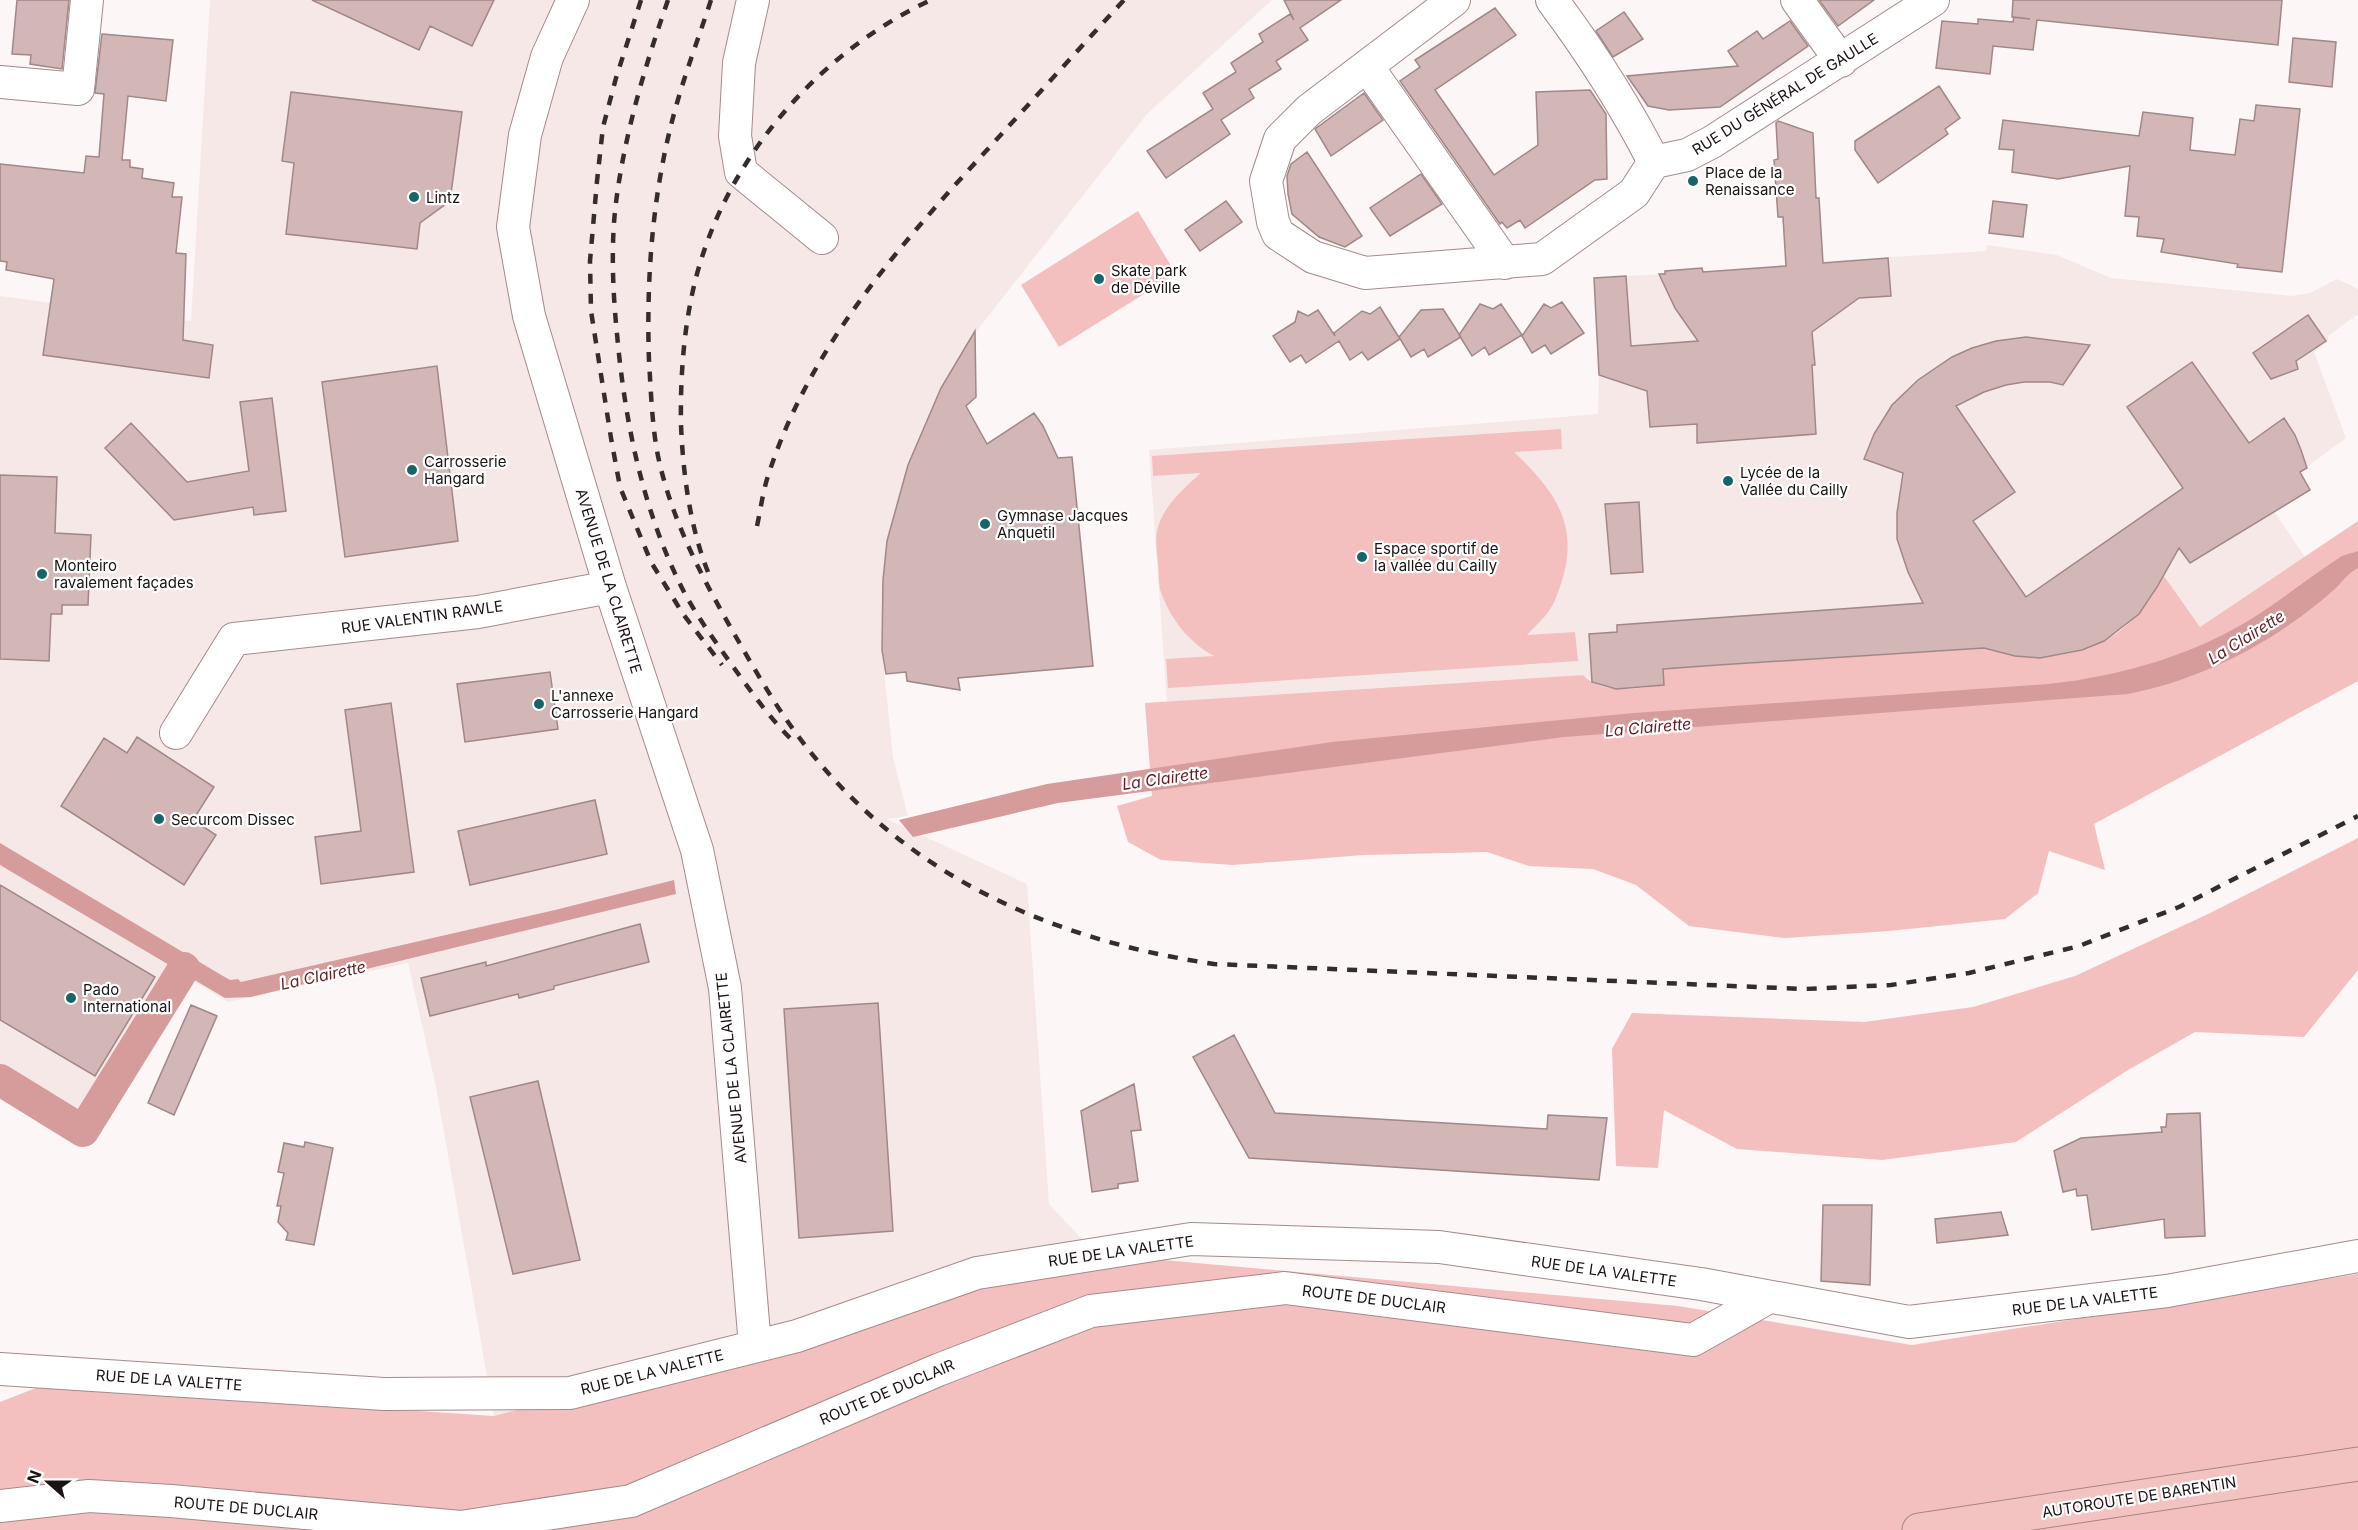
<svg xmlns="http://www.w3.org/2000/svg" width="2358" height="1530" font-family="Inter,sans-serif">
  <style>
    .built { fill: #f7e8e8 }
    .green { fill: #f4bfbf }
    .water { fill: #d69b9b }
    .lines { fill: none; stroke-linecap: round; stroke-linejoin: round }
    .canal { stroke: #d69b9b; stroke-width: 32 }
    .building { fill: #d2b7b6; stroke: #a18787; stroke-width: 1.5 }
    .minor-casing { stroke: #a58a8a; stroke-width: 34 }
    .highway-casing { stroke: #a78584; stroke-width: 35 }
    .minor { stroke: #fff; stroke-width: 32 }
    .highway { stroke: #f3c3c2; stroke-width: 33 }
    .rail { stroke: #352c2c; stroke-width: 4.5; stroke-dasharray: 10 10; stroke-linecap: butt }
    .poi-dot { fill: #166568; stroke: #fff; stroke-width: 2 }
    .labels { text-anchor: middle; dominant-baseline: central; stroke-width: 4.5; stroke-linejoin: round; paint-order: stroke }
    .street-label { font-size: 15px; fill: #1b1212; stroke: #fff }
    .poi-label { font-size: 15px; fill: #1b1212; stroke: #fff; text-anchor: start }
    .water-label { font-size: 16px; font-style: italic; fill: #641e24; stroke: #fff }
  </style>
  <rect width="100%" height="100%" fill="#fcf6f6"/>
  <path class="built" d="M 210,0 L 1272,0 L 1147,114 L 975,333 L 883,580 L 882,650 L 893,757 L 908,816 L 887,819 L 1027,884 L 1049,1204 L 1096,1254 L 494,1416 L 436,1087 L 408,963 L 228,1002 L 180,973 L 83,1131 L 0,1080 L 0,296 L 191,321 Z
    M 1987,245 L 2057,255 L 2111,278 L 2292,296 L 2310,293 L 2337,279 L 2358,289 L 2358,314 L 2328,336 L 2328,341 L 2314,352 L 2346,438 L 2300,472 L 2310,490 L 2274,511 L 2305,557 L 2200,627 L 2164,576 L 2139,614 L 2128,624 L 2091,647 L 2052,657 L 2015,656 L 1984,648 L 1663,669 L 1664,685 L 1624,689 L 1601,686 L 1583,675 L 1167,703 L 1149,450 L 1598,414 L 1599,375 L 1594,278 L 1664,274 L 1665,271 L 1702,268 L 1703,272 L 1813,262 L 1986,251 Z"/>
  <path class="green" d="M 1138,211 L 1176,274 L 1059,347 L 1021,285 Z
    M 1561,429 L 1562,449 L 1514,452 C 1552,488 1579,522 1563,577 C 1559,590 1555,604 1546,615 C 1540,622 1533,628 1527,635 L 1575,632 L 1578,661 L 1168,688 L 1166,659 L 1214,656 C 1190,643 1172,621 1162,595 C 1158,586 1159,573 1158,563 C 1157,553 1155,541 1157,531 C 1162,507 1184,488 1201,473 L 1153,476 L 1152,456 Z
    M 2358,521 L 2358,681 L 2094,824 L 2105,870 L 2049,851 L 2038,893 L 2005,919 L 1889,931 L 1785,938 L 1689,926 L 1636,885 L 1593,869 L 1529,866 L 1487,852 L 1364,855 L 1233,865 L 1161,860 L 1128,842 L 1117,806 L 1152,796 L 1145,703 L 1583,675 C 1604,696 1637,688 1664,685 L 1663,669 L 1984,648 C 2037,665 2099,658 2138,614 C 2149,603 2156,589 2164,576 L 2200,627 Z
    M 2358,838 L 2358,970 L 2304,1037 L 2195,1032 L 2128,1070 L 2016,1142 L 1882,1160 L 1737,1149 L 1664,1110 L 1658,1168 L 1616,1166 L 1612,1049 L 1632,1013 L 1864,1022 L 1973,1007 L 2075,976 L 2208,914 Z
    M 1096,1254 L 1678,1306 L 1912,1345 L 2358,1274 L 2358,1530 L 0,1530 L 0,1402 L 41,1386 L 494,1416 Z"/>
  <path class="water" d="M 2358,551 L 2358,568 C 2350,572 2344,579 2338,586 C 2327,596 2315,606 2303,615 C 2252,653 2190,682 2128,694 L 1564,737 L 1058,803 L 913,837 L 899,820 L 1047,784 L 1332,742 L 1634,713 L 2049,684 C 2121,676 2195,655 2256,616 C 2285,597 2313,575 2342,556 Z
    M 0,843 L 223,976 L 230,980 L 238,979 L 241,982 L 555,910 L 674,880 L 676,894 L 251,997 L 225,998 L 0,865 Z"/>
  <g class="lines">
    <path class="canal" d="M 0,1080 L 83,1131 L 184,968"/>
  </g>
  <path class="building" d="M 17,0 L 69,0 L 62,69 L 30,64 L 31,55 L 12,54 Z
    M 312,0 L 494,0 L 472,46 L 430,26 L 419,50 Z
    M 1284,0 L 1341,0 L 1300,28 L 1308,40 L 1276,61 L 1281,69 L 1249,89 L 1254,98 L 1221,120 L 1230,134 L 1166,178 L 1147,151 L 1213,109 L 1203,93 L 1236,72 L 1231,63 L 1263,42 L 1259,34 L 1290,14 L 1294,20 Z
    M 1819,0 L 1874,0 L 1838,26 Z
    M 2013,0 L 2282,0 L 2278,45 L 2037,20 L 2033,50 L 1993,46 L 1990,74 L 1936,68 L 1942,21 L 1978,24 L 1978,19 L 2013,22 L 2014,17 L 2030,19 L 2012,17 Z
    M 1495,8 L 1516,35 L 1435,90 L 1494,175 L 1538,145 L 1536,92 L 1590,90 L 1606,114 L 1607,179 L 1595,180 L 1525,228 L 1520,220 L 1507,228 L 1502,222 L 1500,224 L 1400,81 L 1420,67 L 1415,60 Z
    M 1624,12 L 1643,39 L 1613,57 L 1596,31 Z
    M 1790,21 L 1808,46 L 1720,107 L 1669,110 L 1648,106 L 1627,76 L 1738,66 L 1728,51 L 1757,31 L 1763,39 Z
    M 102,34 L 173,40 L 166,101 L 128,96 L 122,160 L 130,160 L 130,167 L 143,169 L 142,178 L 174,183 L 172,197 L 182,197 L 176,253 L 186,254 L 183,340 L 213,345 L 209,378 L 43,355 L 54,279 L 6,270 L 7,262 L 0,261 L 0,164 L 84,173 L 86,156 L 99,157 L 104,94 L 95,93 Z
    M 2293,38 L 2336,42 L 2332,87 L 2289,82 Z
    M 1939,86 L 1960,118 L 1945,129 L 1948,134 L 1878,183 L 1855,150 L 1855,141 Z
    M 291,92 L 462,112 L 450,201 L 420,223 L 417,249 L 286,234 L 294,163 L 282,161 Z
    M 1364,93 L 1383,120 L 1331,156 L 1315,129 Z
    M 2256,105 L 2300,109 L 2282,272 L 2237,267 L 2238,264 L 2161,252 L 2164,239 L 2137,236 L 2139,217 L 2125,216 L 2130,166 L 2058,179 L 2012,172 L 2014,150 L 1999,149 L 2003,120 L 2139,136 L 2143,112 L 2193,118 L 2190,150 L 2235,155 L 2240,119 L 2254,121 Z
    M 1778,121 L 1813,133 L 1816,198 L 1819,198 L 1823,263 L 1888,258 L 1891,296 L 1859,298 L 1812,332 L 1815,365 L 1812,365 L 1816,434 L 1697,443 L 1697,424 L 1650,427 L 1647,391 L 1599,375 L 1594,278 L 1626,276 L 1631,346 L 1698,341 L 1675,308 L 1659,274 L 1665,274 L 1665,271 L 1702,268 L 1703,272 L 1786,266 L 1783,217 L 1778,217 L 1774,160 L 1778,159 L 1776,123 Z
    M 1307,152 L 1362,236 L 1345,247 L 1319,237 L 1292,214 L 1288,194 L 1287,176 L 1291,164 Z
    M 1421,174 L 1442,204 L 1390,236 L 1370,208 Z
    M 1226,201 L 1242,222 L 1200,251 L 1185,230 Z
    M 1993,201 L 2027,205 L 2023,237 L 1989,233 Z
    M 1562,302 L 1584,333 L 1551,354 L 1545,345 L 1532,353 L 1522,336 L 1544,304 L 1551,308 Z
    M 1480,304 L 1493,309 L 1501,304 L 1522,335 L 1489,355 L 1485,347 L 1472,356 L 1459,335 Z
    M 1380,307 L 1400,339 L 1368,360 L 1362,352 L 1350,360 L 1339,341 L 1306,363 L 1301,355 L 1290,362 L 1273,336 L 1295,322 L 1298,311 L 1308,316 L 1318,310 L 1335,336 L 1334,333 L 1362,311 L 1370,314 Z
    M 1443,309 L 1461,337 L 1428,357 L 1424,349 L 1411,357 L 1399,337 L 1421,310 Z
    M 2308,315 L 2326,341 L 2296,361 L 2298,369 L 2271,379 L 2253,353 Z
    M 975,331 L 976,397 L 966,406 L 987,444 L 1034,413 L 1043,426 L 1058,458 L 1072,457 L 1093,666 L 958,678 L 960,690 L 907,681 L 906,672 L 886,674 L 882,650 L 883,580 L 887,541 L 908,465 L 941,388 Z
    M 2026,337 L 2090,345 L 2063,385 L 2050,382 L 2024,382 L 2006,385 L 1984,392 L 1956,406 L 2015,492 L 1973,521 L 2026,597 L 2183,488 L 2127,407 L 2192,362 L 2249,443 L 2284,418 L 2295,435 L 2301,450 L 2307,468 L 2300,472 L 2310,490 L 2190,563 L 2179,548 L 2157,587 L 2139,614 L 2104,641 L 2082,650 L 2040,658 L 2015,656 L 1984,648 L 1718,665 L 1663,669 L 1664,685 L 1616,689 L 1592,682 L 1589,634 L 1617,632 L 1617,625 L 1923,603 L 1908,572 L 1897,539 L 1897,513 L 1903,473 L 1864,459 L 1874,434 L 1892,405 L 1918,380 L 1952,357 L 1972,348 L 1996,341 Z
    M 437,366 L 458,541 L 345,557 L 322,382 Z
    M 272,398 L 286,511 L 254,515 L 253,507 L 174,520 L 105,448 L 131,423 L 187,482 L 249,471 L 240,402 Z
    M 0,475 L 57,477 L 55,533 L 91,535 L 88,605 L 62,605 L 62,614 L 51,614 L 49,661 L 0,659 Z
    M 1639,502 L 1643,572 L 1611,574 L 1605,504 Z
    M 550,672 L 558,729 L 465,742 L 457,684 Z
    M 391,703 L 414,872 L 321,884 L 315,837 L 361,831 L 345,710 Z
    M 137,737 L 214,787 L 193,820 L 216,835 L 184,885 L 61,806 L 104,738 L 127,753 Z
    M 595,800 L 607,854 L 470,885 L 458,831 Z
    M 0,885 L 155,977 L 95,1076 L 0,1020 Z
    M 640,924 L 649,962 L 554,986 L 554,989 L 519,998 L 518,994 L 430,1016 L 421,978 L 486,962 L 486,966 Z
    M 878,1003 L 893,1231 L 799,1238 L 784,1009 Z
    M 191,1005 L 217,1016 L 174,1115 L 148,1103 Z
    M 1234,1035 L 1275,1113 L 1547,1129 L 1548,1115 L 1607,1118 L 1599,1180 L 1249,1158 L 1193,1057 Z
    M 538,1081 L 580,1260 L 513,1274 L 470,1097 Z
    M 1134,1084 L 1141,1130 L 1131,1131 L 1138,1181 L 1118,1184 L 1118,1188 L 1092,1192 L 1081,1111 Z
    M 2200,1113 L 2205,1236 L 2165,1238 L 2164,1219 L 2092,1230 L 2087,1195 L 2077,1196 L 2076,1189 L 2063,1192 L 2054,1151 L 2081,1138 L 2162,1132 L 2161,1127 L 2166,1127 L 2167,1114 Z
    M 305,1142 L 333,1148 L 314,1245 L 286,1240 L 288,1233 L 278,1222 L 281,1206 L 277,1206 L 284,1173 L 278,1172 L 284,1143 L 304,1147 Z
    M 1823,1205 L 1872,1205 L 1870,1285 L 1821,1281 Z
    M 2001,1212 L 2008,1235 L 1937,1243 L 1935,1219 Z"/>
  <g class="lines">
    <g class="minor-casing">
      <path id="minor" d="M 573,0 L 547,57 L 525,135 L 513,227 L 529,316 L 610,587 L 697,850 L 725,988 L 755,1346
        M 753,0 L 739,63 L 735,136 L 741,172 L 822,238
        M 1454,0 L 1309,110 L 1280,139 L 1266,181 L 1273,222 L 1278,234 L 1313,257 L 1365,273 L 1542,259 L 1634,193 L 1654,162 L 1687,155 L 1712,142 L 1933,0
        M 1552,0 C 1590,51 1625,105 1654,162
        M 1797,0 L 1841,61
        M 1367,66 L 1505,263
        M 0,82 L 78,89 L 87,0
        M 176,733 L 234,639 L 478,612 L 610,587
        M 0,1369 L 384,1394 L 570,1393 L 797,1336 L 977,1273 L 1191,1239 L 1439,1247 L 1701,1284 L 1909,1322 L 2167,1291 L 2358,1256
        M 0,1506 L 89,1496 L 171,1501 L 461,1527 L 631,1501 L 938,1370 L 1091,1311 L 1285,1288 L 1693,1340 L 1769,1297"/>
    </g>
    <g class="highway-casing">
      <path id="highway" d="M 1919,1530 L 2358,1464"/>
    </g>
    <use href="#minor" class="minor"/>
    <use href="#highway" class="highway"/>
    <path class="rail" d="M 641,0 L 616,78 L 603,127 L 597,181 L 590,261 L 591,311 L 611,438 L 620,487 L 651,562 L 683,614 L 722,665
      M 668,0 C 644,69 623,139 615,211 C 611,252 613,294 617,334 C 625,423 643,512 684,592 C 698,618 717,644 734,668 C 752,693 770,718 791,739
      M 711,0 C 700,34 687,68 677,103 C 653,186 646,275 649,361 C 651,392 652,426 658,456 C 672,522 703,579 736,637 C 754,668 772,700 793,729 C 895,871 1045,939 1214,964 L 1804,989 L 1891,985 L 1969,973 L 2079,946 L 2179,907 L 2358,816
      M 757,526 C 761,508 763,490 769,473 C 810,347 898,247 986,151 C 1032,101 1078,50 1124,0
      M 708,572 C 690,527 683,474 681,425 C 680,369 685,308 703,254 C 739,144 827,48 931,0"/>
  </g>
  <g class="poi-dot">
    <circle cx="1693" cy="181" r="6"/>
    <circle cx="414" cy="197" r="6"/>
    <circle cx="1099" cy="279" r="6"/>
    <circle cx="412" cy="470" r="6"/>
    <circle cx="1728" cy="481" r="6"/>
    <circle cx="985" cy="524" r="6"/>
    <circle cx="1362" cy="557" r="6"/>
    <circle cx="42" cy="574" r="6"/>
    <circle cx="539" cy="704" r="6"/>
    <circle cx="159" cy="819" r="6"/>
    <circle cx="71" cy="998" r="6"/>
  </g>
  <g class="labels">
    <g class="street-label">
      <text transform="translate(1785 94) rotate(-32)">RUE DU GÉNÉRAL DE GAULLE</text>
      <text transform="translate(609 581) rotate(73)">AVENUE DE LA CLAIRETTE</text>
      <text transform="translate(422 617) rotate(-8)">RUE VALENTIN RAWLE</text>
      <text transform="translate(731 1068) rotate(-96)">AVENUE DE LA CLAIRETTE</text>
      <text transform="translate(1121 1251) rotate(-8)">RUE DE LA VALETTE</text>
      <text transform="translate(1604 1271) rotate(8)">RUE DE LA VALETTE</text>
      <text transform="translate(1374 1299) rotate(7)">ROUTE DE DUCLAIR</text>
      <text transform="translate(2085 1301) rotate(-7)">RUE DE LA VALETTE</text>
      <text transform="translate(652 1372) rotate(-14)">RUE DE LA VALETTE</text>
      <text transform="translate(169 1380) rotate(4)">RUE DE LA VALETTE</text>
      <text transform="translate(887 1392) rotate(-23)">ROUTE DE DUCLAIR</text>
      <text transform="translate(2139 1497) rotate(-9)">AUTOROUTE DE BARENTIN</text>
      <text transform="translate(246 1508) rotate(5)">ROUTE DE DUCLAIR</text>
    </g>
    <g class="poi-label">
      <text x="1705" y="172">Place de la<tspan x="1705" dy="17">Renaissance</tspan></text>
      <text x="426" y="197">Lintz</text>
      <text x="1111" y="270">Skate park<tspan x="1111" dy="17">de Déville</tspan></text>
      <text x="424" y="461">Carrosserie<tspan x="424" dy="17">Hangard</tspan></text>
      <text x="1740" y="472">Lycée de la<tspan x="1740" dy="17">Vallée du Cailly</tspan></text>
      <text x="997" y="515">Gymnase Jacques<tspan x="997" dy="17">Anquetil</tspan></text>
      <text x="1374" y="548">Espace sportif de<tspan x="1374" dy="17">la vallée du Cailly</tspan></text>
      <text x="54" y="565">Monteiro<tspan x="54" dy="17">ravalement façades</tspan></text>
      <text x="551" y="695">L'annexe<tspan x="551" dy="17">Carrosserie Hangard</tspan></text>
      <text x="171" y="819">Securcom Dissec</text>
      <text x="83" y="989">Pado<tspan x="83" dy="17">International</tspan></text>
    </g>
    <g class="water-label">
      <text transform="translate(2246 637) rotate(-32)">La Clairette</text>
      <text transform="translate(1648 727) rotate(-5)">La Clairette</text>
      <text transform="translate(1165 778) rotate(-8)">La Clairette</text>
      <text transform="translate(323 975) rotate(-12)">La Clairette</text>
    </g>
  </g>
  <g transform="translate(48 1482) rotate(291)" stroke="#ffffff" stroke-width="4.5" paint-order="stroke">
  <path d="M0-4.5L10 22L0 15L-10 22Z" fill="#1b1212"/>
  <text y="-9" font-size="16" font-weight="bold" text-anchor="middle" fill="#1b1212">N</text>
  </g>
</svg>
